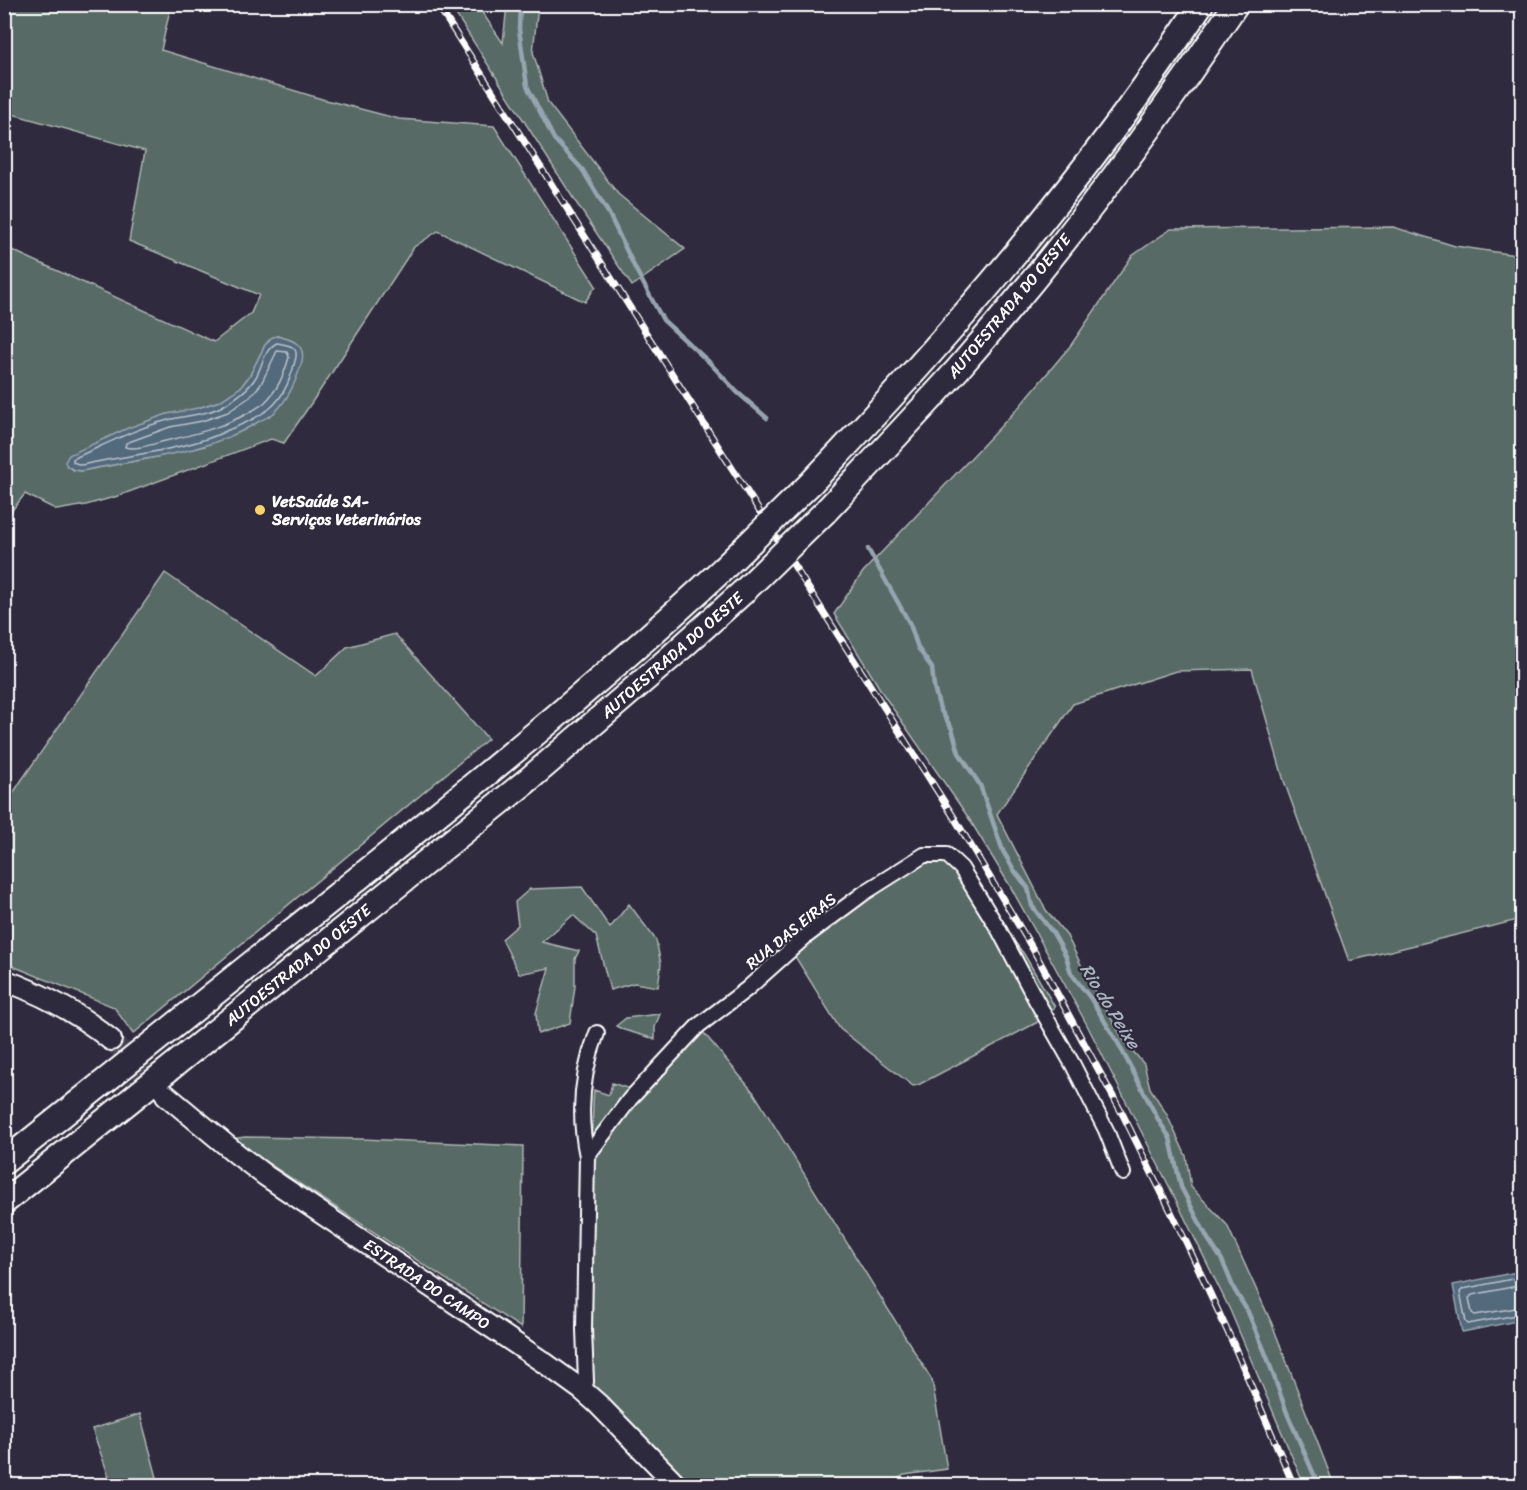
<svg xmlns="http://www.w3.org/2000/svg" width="1527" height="1490" font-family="Sriracha,sans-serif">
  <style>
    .green { fill: #586b65; stroke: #acb5b2; stroke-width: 1.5; fill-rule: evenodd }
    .water { fill: #52697c; stroke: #97a5b0; stroke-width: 1.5 }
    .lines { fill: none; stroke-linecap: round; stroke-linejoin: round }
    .shore { stroke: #bac3cb; stroke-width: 1.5 }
    .stream { stroke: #97a5b0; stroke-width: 4.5 }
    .secondary-tunnel { stroke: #443f50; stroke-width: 20; stroke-dasharray: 20 10; stroke-linecap: butt }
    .street-casing { stroke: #fff; stroke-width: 18 }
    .secondary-casing { stroke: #fff; stroke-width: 24 }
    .highway-casing { stroke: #fff; stroke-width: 28 }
    .street { stroke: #2f2a3d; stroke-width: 14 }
    .secondary { stroke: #2f2a3d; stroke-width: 20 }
    .highway { stroke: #2f2a3d; stroke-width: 24 }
    .rail-casing { stroke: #fff; stroke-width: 7 }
    .rail { stroke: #2f2a3d; stroke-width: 4.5; stroke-dasharray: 14; stroke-linecap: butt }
    .highway-bridge-casing { stroke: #fff; stroke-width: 28; stroke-linecap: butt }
    .highway-bridge { stroke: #2f2a3d; stroke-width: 24 }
    .poi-dot { fill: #ffd166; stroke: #2f2a3d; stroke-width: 2 }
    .labels { text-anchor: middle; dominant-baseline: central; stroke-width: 4.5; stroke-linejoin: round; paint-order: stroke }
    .street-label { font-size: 16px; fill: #fff; stroke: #2f2a3d }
    .poi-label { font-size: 16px; font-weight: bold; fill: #fff; stroke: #2f2a3d; text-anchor: start }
    .water-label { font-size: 18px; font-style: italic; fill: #a8b4be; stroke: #2f2a3d }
  </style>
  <rect width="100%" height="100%" fill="#2f2a3d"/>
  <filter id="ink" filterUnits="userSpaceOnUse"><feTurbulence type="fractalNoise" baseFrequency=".0167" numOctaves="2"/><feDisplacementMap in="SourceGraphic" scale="12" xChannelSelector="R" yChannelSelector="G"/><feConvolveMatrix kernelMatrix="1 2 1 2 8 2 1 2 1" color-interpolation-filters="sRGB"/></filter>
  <g filter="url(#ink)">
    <path class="green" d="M 5,5 L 171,5 L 161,50 L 322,99 L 399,119 L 494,126 L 596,286 L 585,302 L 438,231 L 414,247 L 325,383 L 284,443 L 271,439 L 118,496 L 86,505 L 57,510 L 25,494 L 5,519 L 5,247 L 214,342 L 251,313 L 259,295 L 129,241 L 145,151 L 5,112 ZM 277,336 C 289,339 297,340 302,353 L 205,446 L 147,459 L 81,471 L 74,470 L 67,466 L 198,408 L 220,401 L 241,387 L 250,375 L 265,345 Z
      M 450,5 L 477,5 L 503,43 L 507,5 L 538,5 L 533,52 L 548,103 L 618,194 L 685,249 L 632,286 L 575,201 Z
      M 1393,227 L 1455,246 L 1522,256 L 1522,919 L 1349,961 L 1284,781 L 1252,669 L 1176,671 L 1073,704 L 997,814 L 1046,910 L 1067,936 L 1088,979 L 1125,1042 L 1144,1064 L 1150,1088 L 1166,1113 L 1186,1156 L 1191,1187 L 1227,1225 L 1272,1324 L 1334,1485 L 1304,1485 L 1230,1310 L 1170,1188 L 1086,1023 L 1010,886 L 968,817 L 885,697 L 834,614 L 863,572 L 1019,407 L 1071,345 L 1132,256 L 1171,229 Z
      M 165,573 L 316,676 L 347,647 L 395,634 L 488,739 L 133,1034 L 114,1007 L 5,963 L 5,806 L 21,781 Z
      M 947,855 L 1024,954 L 1055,1007 L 1036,1023 L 918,1085 L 913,1086 L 840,1029 L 791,950 L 908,865 Z
      M 582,887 L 610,928 L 629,904 L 656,940 L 661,964 L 658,987 L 634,983 L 610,990 L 596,936 L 573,915 L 542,942 L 579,951 L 575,959 L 575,986 L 570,1023 L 538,1034 L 536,1013 L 549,968 L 519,974 L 502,939 L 518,925 L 515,902 L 530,889 Z
      M 660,1014 L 655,1027 L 655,1039 L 624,1030 L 616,1026 L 626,1018 Z
      M 698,1026 L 754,1093 L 932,1380 L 947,1469 L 904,1475 L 889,1485 L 690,1485 L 591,1389 L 587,1156 Z
      M 612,1083 L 630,1089 L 590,1139 C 594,1123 592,1107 594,1090 L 609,1095 Z
      M 245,1137 L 362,1139 L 523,1146 L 521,1328 L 231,1139 Z
      M 140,1414 L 159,1485 L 112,1485 L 92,1429 Z"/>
    <path class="water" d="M 276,336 C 290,339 306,343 302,361 C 297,379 288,400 274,413 C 269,417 263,419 258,422 C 205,455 141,458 81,471 L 74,470 L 67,466 L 65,462 L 69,455 L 128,428 L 167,414 L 198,408 L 220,401 L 241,387 L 250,375 L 265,345 L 271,338 Z
      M 1522,1271 L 1522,1320 L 1462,1332 L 1453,1285 Z"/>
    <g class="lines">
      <path class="shore" d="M 277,343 C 289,345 300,346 295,361 C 291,378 283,398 269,409 C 257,418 242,425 228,430 C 220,434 211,438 203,440 C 163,453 121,456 81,465 L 73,462 L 73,459 L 79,456 C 108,443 137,428 168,420 C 187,415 209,415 226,404 C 237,397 249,389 256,377 C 262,366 265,348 277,343 Z
        M 277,351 L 287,352 L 289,357 C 285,372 278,390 265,402 C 261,406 255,409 250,412 C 222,428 192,435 161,442 C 150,445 135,450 125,447 L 126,443 L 170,427 L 202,421 L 228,412 L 250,397 L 261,384 Z
        M 1522,1277 L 1463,1289 L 1460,1292 L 1466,1322 L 1468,1324 L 1522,1314
        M 1522,1285 L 1472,1295 L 1469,1298 L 1472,1313 L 1475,1315 L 1522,1307"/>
      <path class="stream" d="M 520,4 L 519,29 L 527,86 L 554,139 L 582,169 L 609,214 L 636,270 L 663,320 L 709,362 L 737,392 L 767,418
        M 868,549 L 910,624 L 918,648 L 932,668 L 934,687 L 940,709 L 952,729 L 959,753 L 980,785 L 1003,851 L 1014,870 L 1028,888 L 1032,906 L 1053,933 L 1066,956 L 1071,973 L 1091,999 L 1118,1043 L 1159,1121 L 1170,1138 L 1181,1187 L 1208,1239 L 1222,1260 L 1234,1289 L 1248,1312 L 1267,1357 L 1287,1413 L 1319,1486"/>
      <path class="secondary-tunnel" d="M 111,1040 L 162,1091"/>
      <g class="street-casing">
        <path id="street" d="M 587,1156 C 578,1115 582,1072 597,1033
          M 582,1390 L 586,1382 L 584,1329 L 587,1156 L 630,1099 L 698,1026 L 747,989 L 805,937 L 864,893 L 924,855 L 947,855 L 961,868 L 999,930 L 1036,1000 L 1073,1065 L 1106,1130 L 1123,1173"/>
      </g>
      <g class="secondary-casing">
        <path id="secondary" d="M 4,980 C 42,994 80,1014 111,1040
          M 166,1095 L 237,1154 L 266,1176 L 546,1364 L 582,1390 L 598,1404 L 678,1486"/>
      </g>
      <g class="highway-casing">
        <path id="highway" d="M 811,483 C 953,334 1088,176 1201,4
          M 825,512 C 870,464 915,417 958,369 C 1058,255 1152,130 1236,4
          M 4,1162 C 112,1076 219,990 326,904 C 461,796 596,687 723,569
          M 4,1202 L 528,780 L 672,656 L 743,592"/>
      </g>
      <use href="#street" class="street"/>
      <use href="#secondary" class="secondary"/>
      <use href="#highway" class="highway"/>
      <g class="rail-casing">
        <path id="rail" d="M 437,4 L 955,819 L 1034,951 L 1123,1115 L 1187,1244 L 1232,1341 L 1294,1486"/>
      </g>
      <use href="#rail" class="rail"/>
      <g class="highway-bridge-casing">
        <path id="highway-bridge" d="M 723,569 L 811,483
          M 743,592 L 825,512"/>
      </g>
      <use href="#highway-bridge" class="highway-bridge"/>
    </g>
  </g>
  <circle class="poi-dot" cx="260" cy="510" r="6"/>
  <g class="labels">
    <g class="street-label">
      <text transform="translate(1009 306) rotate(-50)">AUTOESTRADA DO OESTE</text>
      <text transform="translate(672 655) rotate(-41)">AUTOESTRADA DO OESTE</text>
      <text transform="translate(791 931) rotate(-39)">RUA DAS EIRAS</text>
      <text transform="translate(298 965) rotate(-39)">AUTOESTRADA DO OESTE</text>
      <text transform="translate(427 1284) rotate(34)">ESTRADA DO CAMPO</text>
    </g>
    <g class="poi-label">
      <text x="272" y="501">VetSaúde SA-<tspan x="272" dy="18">Serviços Veterinários</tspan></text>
    </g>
    <g class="water-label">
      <text transform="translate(1110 1006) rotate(58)">Rio do Peixe</text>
    </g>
  </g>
  <rect width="1527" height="1490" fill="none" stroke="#2f2a3d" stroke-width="24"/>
  <rect x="12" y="12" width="1503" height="1466" fill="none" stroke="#fff" stroke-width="2" filter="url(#ink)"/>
</svg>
